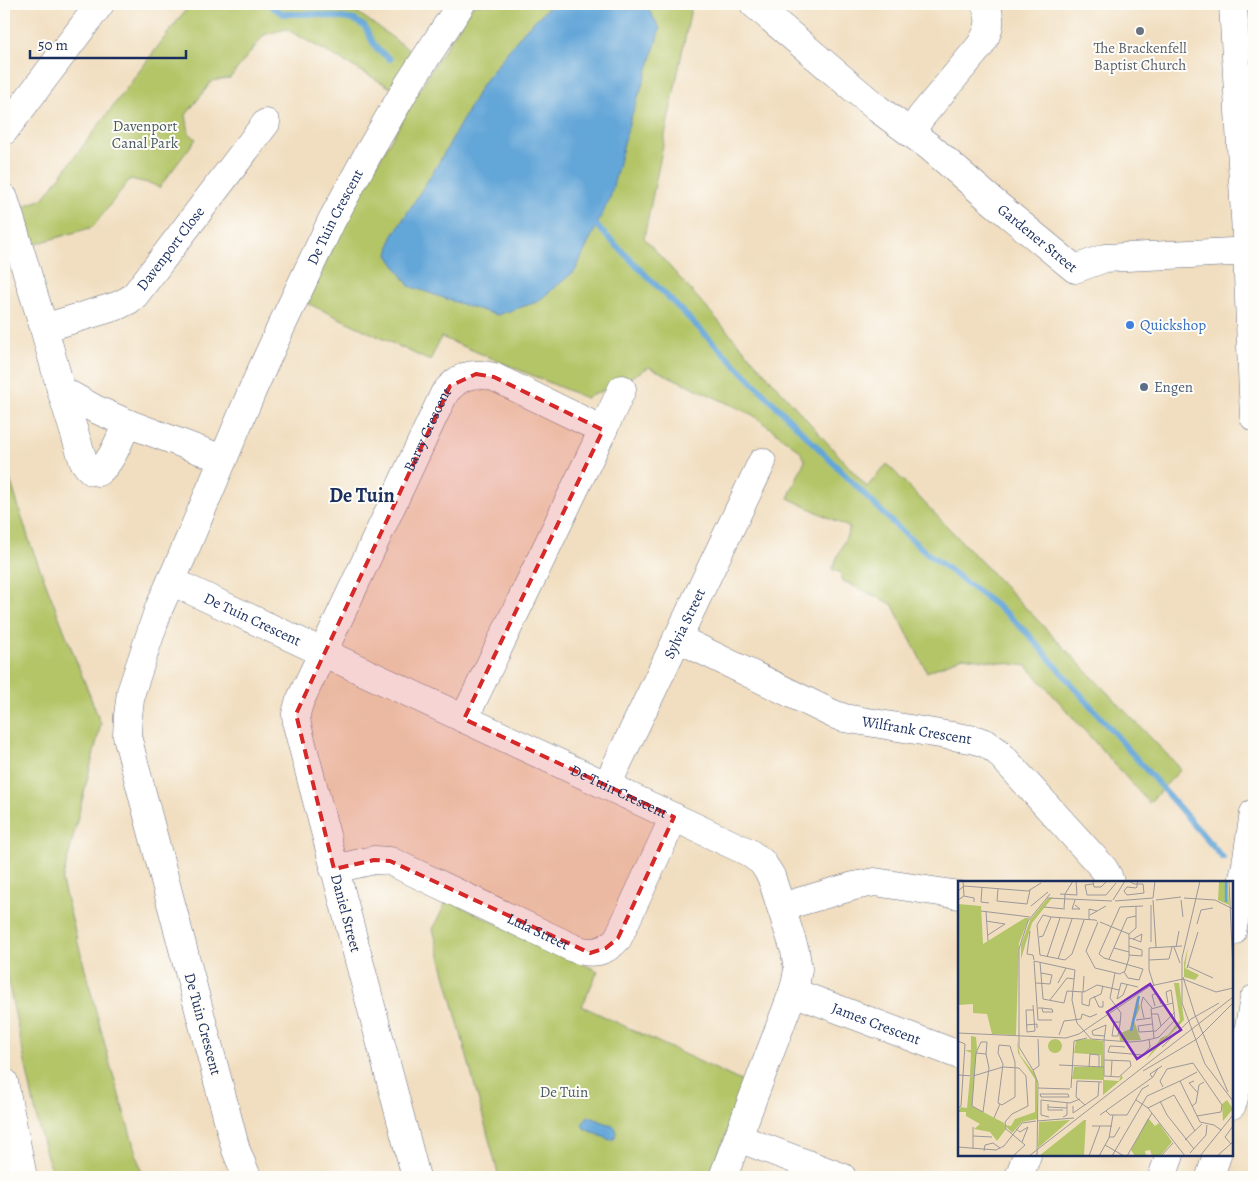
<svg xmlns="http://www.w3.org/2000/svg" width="1258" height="1181" font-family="Alegreya,serif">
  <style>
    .green { fill: #b4c568; stroke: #687a63 }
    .water { fill: #63a6d8; stroke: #3f6a9b }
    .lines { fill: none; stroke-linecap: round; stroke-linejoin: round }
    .stream { stroke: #63a6d8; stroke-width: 6 }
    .minor-casing { stroke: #666c80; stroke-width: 29 }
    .highway-casing { stroke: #666c80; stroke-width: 29 }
    .minor { stroke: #fff; stroke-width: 28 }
    .highway { stroke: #fff; stroke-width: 28 }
    .marked { fill: #d62828; fill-opacity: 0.2; stroke: #d62828; stroke-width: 4; stroke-dasharray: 10 6; stroke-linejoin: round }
    .worship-dot { fill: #6b7280; stroke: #fdfcf7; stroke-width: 2 }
    .shop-dot { fill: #3f7fe0; stroke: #fdfcf7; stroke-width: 2 }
    .service-dot { fill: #5c6f8a; stroke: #fdfcf7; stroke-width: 2 }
    .labels { text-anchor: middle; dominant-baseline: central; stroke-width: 4; stroke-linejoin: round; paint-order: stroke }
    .worship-label { font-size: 15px; fill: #5b616d; stroke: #fdfcf7 }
    .park-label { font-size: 15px; fill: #495c61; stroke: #fdfcf7 }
    .street-label { font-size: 15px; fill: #1b2f5e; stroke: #fdfcf7 }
    .shop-label { font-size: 15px; fill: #366cbe; stroke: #fdfcf7; text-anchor: start }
    .service-label { font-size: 15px; fill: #4e5e75; stroke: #fdfcf7; text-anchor: start }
    .district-label { font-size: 20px; font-weight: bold; fill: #1b2f5e; stroke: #fdfcf7 }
    .inset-river { fill: none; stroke: #63a6d8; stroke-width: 2.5 }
    .inset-road { fill: none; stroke: #9b9899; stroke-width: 1 }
    .view { fill: #7b2cbf; fill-opacity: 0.15; stroke: #7b2cbf; stroke-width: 2.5 }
    .inset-edge { fill: none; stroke: #1b2f5e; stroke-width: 2.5 }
  </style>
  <rect width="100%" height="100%" fill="#fdfcf7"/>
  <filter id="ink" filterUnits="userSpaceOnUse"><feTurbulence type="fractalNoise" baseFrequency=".02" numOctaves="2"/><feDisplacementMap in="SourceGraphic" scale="10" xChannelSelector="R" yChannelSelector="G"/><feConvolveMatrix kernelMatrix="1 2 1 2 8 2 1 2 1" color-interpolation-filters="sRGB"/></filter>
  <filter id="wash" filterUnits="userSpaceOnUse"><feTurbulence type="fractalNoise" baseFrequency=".0096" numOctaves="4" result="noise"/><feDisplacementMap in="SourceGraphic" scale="20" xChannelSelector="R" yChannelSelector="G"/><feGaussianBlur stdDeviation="1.12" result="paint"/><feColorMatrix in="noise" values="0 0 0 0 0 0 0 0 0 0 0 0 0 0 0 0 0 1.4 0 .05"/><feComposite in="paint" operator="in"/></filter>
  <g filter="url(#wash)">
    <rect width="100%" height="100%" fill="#f1dec0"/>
    <path class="green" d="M 190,4 L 346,4 L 415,54 L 393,89 L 286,29 L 264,35 L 230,78 L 212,81 L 186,115 L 189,133 L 196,139 L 159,188 L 152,184 L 130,179 L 93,227 L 32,245 L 21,207 L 43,199 Z
      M 474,4 L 692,4 L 644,238 L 867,487 L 887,464 L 1181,769 L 1149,803 L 1027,666 L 963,657 L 927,672 L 892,604 L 841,580 L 841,573 L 832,569 L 850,528 L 788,498 L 805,460 L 799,450 L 753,415 L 649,367 L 626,380 L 586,398 L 441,337 L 430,361 L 305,302 L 366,183 L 430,72 Z
      M 4,460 L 30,543 L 101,724 L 62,882 L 110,1064 L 143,1177 L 53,1177 L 40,1133 L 4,962 Z
      M 447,900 L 598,971 L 582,1006 L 745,1083 L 710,1177 L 499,1177 L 433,929 Z"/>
    <path class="water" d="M 552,4 L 645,4 L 660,28 L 650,63 L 630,120 L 610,198 L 575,271 L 537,302 L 497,315 L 464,305 L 409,286 L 388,255 L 392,237 L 438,164 L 483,83 L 524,31 Z
      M 588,1116 L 615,1127 L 617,1132 L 614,1139 L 610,1140 L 584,1128 L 582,1125 L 586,1118 Z"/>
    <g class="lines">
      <path class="stream" d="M 268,4 L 283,14 L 314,14 L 355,20 L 365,27 L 372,41 L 378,50 L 390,59
        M 592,221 L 893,523 L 927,553 L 1006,613 L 1028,634 L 1223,858"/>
    </g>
  </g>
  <g filter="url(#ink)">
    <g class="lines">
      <g class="minor-casing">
        <g id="minor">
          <path id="s1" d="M 754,4 L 878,109 L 930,147 L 991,200 L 1075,269 L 1105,258 L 1254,251"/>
          <path d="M 1233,4 L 1247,252 L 1254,417"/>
          <path d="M 4,131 L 100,4"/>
          <path d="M 911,133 L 921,117 L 980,46 C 989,32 993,19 985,4"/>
          <path d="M 4,198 L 44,328 L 61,390 L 95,409 L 127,423 L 223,459"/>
          <path id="s2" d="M 44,328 L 117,306 L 129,300 L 135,295 L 266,123"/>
          <path d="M 61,390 L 83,460 L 88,467 L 92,471 L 98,472 C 112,462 120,438 127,423"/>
          <path d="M 603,430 L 622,389"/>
          <path id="s3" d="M 171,581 L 748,852 L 762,862 L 771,876 L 795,951 L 798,969 L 796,981 L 793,992 L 723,1177"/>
          <path id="s4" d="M 677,638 L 833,714 L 844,718 L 976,740 L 987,744 L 998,752 L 1104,869 L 1108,876 L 1110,882"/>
          <path id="s5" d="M 607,785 L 762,462"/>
          <path id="s6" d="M 334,869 L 374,860 L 390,861 L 573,948 C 591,955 605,953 618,938 L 674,817"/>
          <path d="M 781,907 L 854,886 L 875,882 L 959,895"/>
          <path d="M 1232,932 L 1246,864 L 1254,813"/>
          <path id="s7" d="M 793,992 L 959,1055"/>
          <path d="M 1232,1105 L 1240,1076 L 1254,999"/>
          <path d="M 738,1138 L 842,1177"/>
          <path id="s8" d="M 247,1177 L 236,1150 L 133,759 L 127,736 L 128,716 L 131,692 L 159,608 L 181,559 L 252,391 L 282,325 L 332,220 L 369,152 L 408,85 L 461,4"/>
          <path id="s9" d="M 416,1177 L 297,725 L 296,714 L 299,703 L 444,394 C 458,376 472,371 494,377 L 603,430 L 464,719"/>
          <path d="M 1019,1177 L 1027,1155"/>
          <path d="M 1162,1177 L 1170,1155"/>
          <path d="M 1210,1177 L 1217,1155"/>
        </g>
      </g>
      <g class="highway-casing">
        <path id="highway" d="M 4,1082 L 23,1177"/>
      </g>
      <use href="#minor" class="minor"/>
      <use href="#highway" class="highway"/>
    </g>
  </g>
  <path class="marked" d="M 476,374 L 494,377 L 603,430 L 464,719 L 674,817 L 618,938 L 606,948 L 590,953 L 390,861 L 374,860 L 334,869 L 296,714 L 450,386 Z"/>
  <circle class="worship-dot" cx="1140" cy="31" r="5"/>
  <circle class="shop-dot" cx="1130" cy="325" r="5"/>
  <circle class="service-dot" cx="1144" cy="387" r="5"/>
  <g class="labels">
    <g class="worship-label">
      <text x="1140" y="48">The Brackenfell<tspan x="1140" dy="17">Baptist Church</tspan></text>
    </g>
    <g class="park-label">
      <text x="145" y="126">Davenport<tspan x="145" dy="17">Canal Park</tspan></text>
      <text x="564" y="1092">De Tuin</text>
    </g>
    <g class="street-label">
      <text stroke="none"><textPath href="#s8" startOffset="1019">De Tuin Crescent</textPath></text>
      <text stroke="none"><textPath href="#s1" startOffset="368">Gardener Street</textPath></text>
      <text stroke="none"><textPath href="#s2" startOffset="156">Davenport Close</textPath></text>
      <text stroke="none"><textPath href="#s9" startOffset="792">Barry Crescent</textPath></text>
      <text stroke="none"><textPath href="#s3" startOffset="90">De Tuin Crescent</textPath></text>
      <text stroke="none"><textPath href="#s5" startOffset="179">Sylvia Street</textPath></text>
      <text stroke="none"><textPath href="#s4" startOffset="259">Wilfrank Crescent</textPath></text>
      <text stroke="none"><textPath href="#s3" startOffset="495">De Tuin Crescent</textPath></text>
      <text transform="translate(346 913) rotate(75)">Daniel Street</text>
      <text stroke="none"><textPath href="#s6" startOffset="221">Lula Street</textPath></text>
      <text transform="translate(203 1024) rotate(75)">De Tuin Crescent</text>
      <text stroke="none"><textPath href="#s7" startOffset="89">James Crescent</textPath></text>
    </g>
    <g class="shop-label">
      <text x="1140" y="325">Quickshop</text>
    </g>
    <g class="service-label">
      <text x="1154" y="387">Engen</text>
    </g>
    <g class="district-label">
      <text x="362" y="495">De Tuin</text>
    </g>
  </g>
  <g transform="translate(958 881)">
    <rect width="275" height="275" fill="#f1dec0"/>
    <path d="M 261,0 L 270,0 L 271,24 L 260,19 ZM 95,16 L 74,42 L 63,78 L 63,64 L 72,39 L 89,18 ZM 0,23 L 23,25 L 25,63 L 67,37 L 71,37 L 61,62 L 58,154 L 34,153 L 29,133 L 15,132 L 15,123 L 0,124 ZM 230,66 L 227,87 L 241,94 L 237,99 L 226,96 L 226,82 ZM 216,102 L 221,102 L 226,139 L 188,179 L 203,157 L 210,154 L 222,139 ZM 179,116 L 182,127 L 176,140 L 183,159 L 162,160 L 161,153 L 172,148 ZM 13,155 L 18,156 L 19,167 L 16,194 L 12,194 L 13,172 L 7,169 L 13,169 ZM 130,158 L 145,160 L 146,199 L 161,200 L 163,194 L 165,197 L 145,214 L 145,199 L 114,198 L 116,186 L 143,186 L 143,174 L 116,172 L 118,159 ZM90 165a7 7 0 1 1 14 0a7 7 0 1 1-14 0ZM 59,159 L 62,174 L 76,192 L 79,199 L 79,238 L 64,241 L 54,252 L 47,244 L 53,245 L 57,238 L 77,231 L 77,198 L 60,172 ZM 16,195 L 14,225 L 46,242 L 48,248 L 39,260 L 32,251 L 16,248 L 22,243 L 8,235 L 8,231 L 0,231 L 3,226 L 9,227 L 12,196 ZM 269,219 L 275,228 L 265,240 L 264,223 ZM 190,237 L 197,245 L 201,242 L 214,261 L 202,275 L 194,275 L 192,269 L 187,270 L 188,275 L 177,275 L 173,269 ZM 112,239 L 80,267 L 81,241 ZM 126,239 L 128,239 L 126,275 L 81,275 Z" fill="#b4c568"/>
    <path class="inset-river" d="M 268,0 L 268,21M 173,150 L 181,115"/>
    <path class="inset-road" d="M 5,0 L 6,15M 171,0 L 176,3 L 185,3 L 186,12 L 169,14 L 166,10 L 169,6 L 178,7 L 179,6 L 179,3 L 180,0M 242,0 L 224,77 L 224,122 L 247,183 L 275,220M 271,0 L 275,89M 135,1 L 136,6 L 143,6 L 149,0M 135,3 L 127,4 L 129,14 L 148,14 L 158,2M 24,6 L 23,21 L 31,22M 40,8 L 39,20 L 69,23 L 72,9M 0,10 L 6,5 L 70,10 L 83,2M 102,13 L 119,14 L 118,0M 89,17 L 154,20M 195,17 L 197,0M 226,17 L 257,19 L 275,28M 0,19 L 6,15 L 16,17 L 16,21M 155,19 L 167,0M 195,19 L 198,66M 198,19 L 223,16M 223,19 L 225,36M 157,20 L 195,17M 117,24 L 122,28 L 114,28 L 117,19M 73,25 L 90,11M 86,26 L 107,28M 106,27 L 107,13 L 115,0M 23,30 L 72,36M 28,30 L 30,60M 132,34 L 148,25M 126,39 L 114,73 L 107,79 L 82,74 L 79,44 L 85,34 L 93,36 L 137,39 L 139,40M 131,39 L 131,28 L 139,30M 28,40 L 47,43 L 30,54M 140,41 L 128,70 L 137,87 L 162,93 L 167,90 L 171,77 L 171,53M 142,41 L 171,53M 239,43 L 243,29 L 255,27M 72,50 L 69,73 L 75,74 L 76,79M 171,53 L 178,47 L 178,25M 81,56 L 85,55 L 93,36M 171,57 L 175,58 L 183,61 L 183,60 L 184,53 L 175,58M 193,61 L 193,24M 171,65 L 184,69 L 184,75 L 171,74M 216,66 L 222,82M 218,66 L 221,50M 156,67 L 171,71M 141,73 L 146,77 L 185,88 L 181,99 L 170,97 L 166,91M 141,73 L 162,26 L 185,25M 89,76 L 102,37M 100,78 L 114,38M 151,78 L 169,37 L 178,35M 191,79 L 211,78 L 214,66M 76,80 L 117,89 L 114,119 L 119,142 L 133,158 L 172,161 L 184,160 L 198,157 L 201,156 L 217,139 L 215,122 L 193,128 L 196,157M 76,80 L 80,139 L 94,139M 82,81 L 85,118 L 106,122 L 109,110 L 126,111 L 139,104 L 161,109M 231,84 L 229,87 L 240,51M 231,86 L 255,97M 157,92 L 152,117 L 163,132 L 162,143 L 160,155 L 154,155 L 156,141 L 162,141M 225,96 L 237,134 L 270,211M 78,102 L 92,103 L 94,94 L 83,92M 100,102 L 108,87M 169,104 L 165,114 L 159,118 L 163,102 L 180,106M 196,105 L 191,89 L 191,67 L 224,65M 124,111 L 124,123 L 131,125 L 132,118 L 143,113 L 145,105M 125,111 L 126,95M 136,115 L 141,126 L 145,126 L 145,120M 92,119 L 109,97 L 116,98M 210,122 L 208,111 L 213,109 L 215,122M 197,125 L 194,114 L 199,112 L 203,123M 80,127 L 84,127 L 92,128 L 94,128 L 95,131 L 85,131 L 84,127M 75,129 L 68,129 L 69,151 L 77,150 L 75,124M 193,133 L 200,133 L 203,145M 186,137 L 183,124 L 185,116 L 194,127M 178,139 L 193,137M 194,143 L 180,145 L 181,151 L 198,150 L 217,131M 68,144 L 79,143 L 79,147M 0,152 L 108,157 L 121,153 L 192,105 L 225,98 L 258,111 L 275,107M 101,154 L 106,140 L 123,138 L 124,133 L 132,136 L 139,133M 0,160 L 7,163 L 3,225 L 0,227M 41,164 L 52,165 L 57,181 L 57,216 L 44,224 L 40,222 L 45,183 L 40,172 ZM 167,166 L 152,165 L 150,171 L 185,174 L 192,166 L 191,158M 204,166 L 233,138 L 261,122M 18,172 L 28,173 L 31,187 L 25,231 L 14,225 ZM 18,172 L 23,161 L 29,161 L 28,173M 146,179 L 172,180 L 173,185 L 161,196 L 146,195 L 146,159 L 148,144 L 134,150 L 135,154 L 147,155M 101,184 L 146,186M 131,186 L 132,173 L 141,174 L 141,186M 75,189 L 61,166 L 61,68 L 70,40 L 92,13M 75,189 L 80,202 L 79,275M 75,189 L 81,185 L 80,158M 185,190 L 239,158 L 275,122M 0,194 L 15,195 L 45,186 L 61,187 L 68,195 L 70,225 L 54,233 L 47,241 L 48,248 L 67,264 L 55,275M 153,196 L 154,179M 194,196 L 192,193 L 204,185M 222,200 L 242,241 L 256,244 L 263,249M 222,200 L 239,191M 236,200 L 231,202 L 240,212M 205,206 L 202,200 L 209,188 L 235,182 L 264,224 L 263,231 L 239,235M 80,207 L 112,208M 113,207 L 116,160 L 129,157M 82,213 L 110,213 L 111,216 L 83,216 ZM 178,219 L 190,227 L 227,275M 202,220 L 209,234 L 236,268M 90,223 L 90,229 L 105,229M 127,224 L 118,216 L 119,200 L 144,201M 115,225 L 115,232 L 140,215 L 141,201M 234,225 L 238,222 L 241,204 L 246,201M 90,226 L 109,227M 190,227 L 216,214 L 237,250M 148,230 L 152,234 L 169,234 L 184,208 L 191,204M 142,234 L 195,196 L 200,187M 91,236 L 83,234 L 83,219 L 112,222 L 122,218M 105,236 L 109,234 L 109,222M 36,237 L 42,223M 79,240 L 116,237M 134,245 L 154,245M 15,246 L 15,268M 58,248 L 62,251 L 70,246 L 64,261M 15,255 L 34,256M 151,256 L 156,256 L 162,246M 227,259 L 244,243M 273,263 L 267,256 L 275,245M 147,264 L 166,275M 0,266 L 38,269 L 46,265 L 64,242 L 78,240M 26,270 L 27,264 L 35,262 L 42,267M 232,272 L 248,254 L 249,244M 71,275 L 275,116M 131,275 L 142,245M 141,275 L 151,257 L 155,234M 154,275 L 189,215 L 222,200M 169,275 L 194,232M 203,275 L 215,262M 242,275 L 275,234M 259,275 L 275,261"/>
    <path class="view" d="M 192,103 L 223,149 L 179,178 L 149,131 Z"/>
    <rect width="275" height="275" class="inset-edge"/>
  </g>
  <rect width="1258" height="1181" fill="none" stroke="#fdfcf7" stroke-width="20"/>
  <path d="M30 50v8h156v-8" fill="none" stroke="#1b2f5e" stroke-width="2.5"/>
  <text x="38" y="50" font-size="15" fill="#1b2f5e" stroke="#fdfcf7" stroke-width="4" paint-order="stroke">50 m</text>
</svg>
